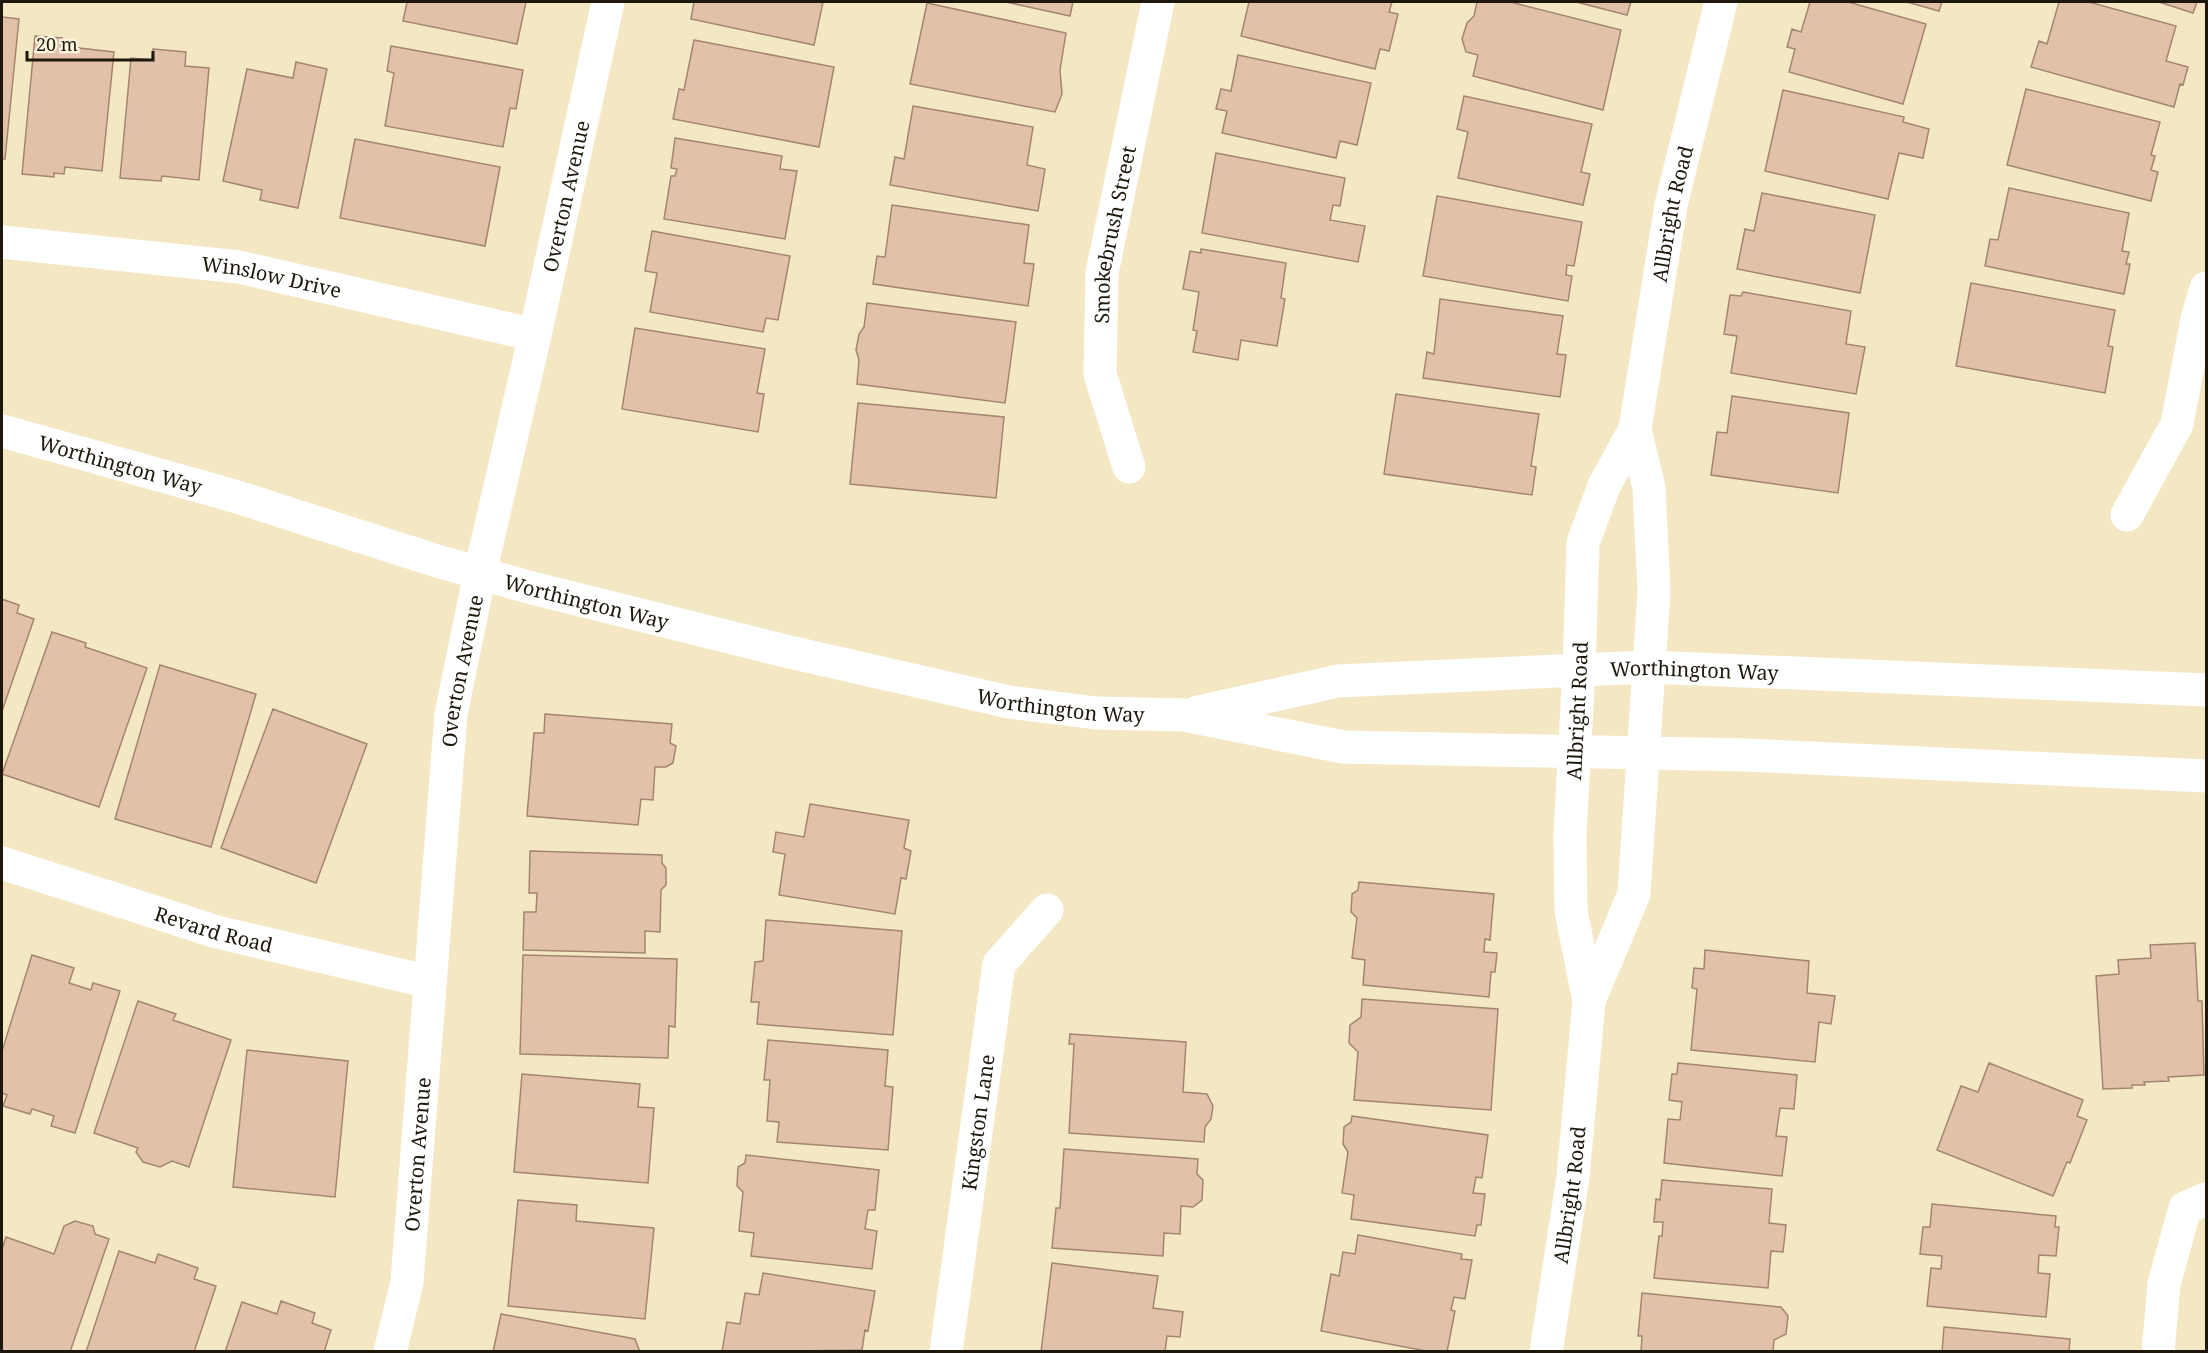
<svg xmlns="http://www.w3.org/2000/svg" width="2208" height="1353" font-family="'Noto Serif',serif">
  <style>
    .building { fill: #e1c1aa; stroke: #a48670; stroke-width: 1.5 }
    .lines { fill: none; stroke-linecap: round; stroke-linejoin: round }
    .minor { stroke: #fff; stroke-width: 33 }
    .tertiary { stroke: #fff; stroke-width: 33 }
    .labels { text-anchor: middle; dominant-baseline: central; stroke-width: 4.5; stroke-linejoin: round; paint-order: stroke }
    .street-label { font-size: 20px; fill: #1d180b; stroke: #fdf5e0 }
  </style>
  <rect width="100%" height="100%" fill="#f4e8c4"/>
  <path class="building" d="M 407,2 L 526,2 L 517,44 L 403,21 Z
    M 694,2 L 823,2 L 814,45 L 691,19 Z
    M 1006,2 L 1073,2 L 1070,16 Z
    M 1249,2 L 1392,2 L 1389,12 L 1398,14 L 1389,51 L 1380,49 L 1375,69 L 1241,36 Z
    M 1477,2 L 1510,2 L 1621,30 L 1603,110 L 1473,76 L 1478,55 L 1466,52 L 1462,39 L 1467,23 L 1474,16 Z
    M 1576,2 L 1631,2 L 1627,15 Z
    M 1810,2 L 1848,2 L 1926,24 L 1903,104 L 1789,72 L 1795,49 L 1787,47 L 1792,29 L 1801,32 Z
    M 1907,2 L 1942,2 L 1939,11 Z
    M 2059,2 L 2089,2 L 2176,26 L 2166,61 L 2188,67 L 2183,85 L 2180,84 L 2174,107 L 2031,67 L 2039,41 L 2047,44 Z
    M 2159,2 L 2197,2 L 2193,13 Z
    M 927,3 L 1066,33 L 1060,70 L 1062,94 L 1055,112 L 910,84 Z
    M 2,17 L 19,19 L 5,159 L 2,159 Z
    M 35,36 L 62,38 L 61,46 L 114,52 L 102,171 L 65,167 L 64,174 L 54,173 L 54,177 L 22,174 Z
    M 694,40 L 834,67 L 819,147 L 673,119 L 679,89 L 684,90 Z
    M 391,46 L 523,70 L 516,109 L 510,108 L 503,147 L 385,126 L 394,73 L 387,71 Z
    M 153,49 L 186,52 L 185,66 L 209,68 L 199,180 L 162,176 L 161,181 L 120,178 L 131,58 L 152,60 Z
    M 1238,55 L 1371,83 L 1357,145 L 1340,141 L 1336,158 L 1222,133 L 1227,111 L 1216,109 L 1221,89 L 1231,91 Z
    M 296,62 L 327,69 L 298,208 L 260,200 L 262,190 L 223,181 L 247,69 L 293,78 Z
    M 2026,89 L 2160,122 L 2151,155 L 2155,156 L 2151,170 L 2158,172 L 2151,201 L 2007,165 Z
    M 1783,90 L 1904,117 L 1903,122 L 1929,129 L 1923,158 L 1899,153 L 1888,199 L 1765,171 Z
    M 1464,96 L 1592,124 L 1581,172 L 1590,174 L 1583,205 L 1458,178 L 1468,132 L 1457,129 Z
    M 913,106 L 1033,127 L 1027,165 L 1045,169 L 1038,211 L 890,185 L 895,157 L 904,159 Z
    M 675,138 L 782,156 L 780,169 L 797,171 L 785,239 L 664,219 L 671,176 L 675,176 L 677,169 L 671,168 Z
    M 355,139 L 500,167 L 485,246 L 340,218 Z
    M 1216,153 L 1345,178 L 1340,206 L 1333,205 L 1330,220 L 1365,226 L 1358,262 L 1202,233 Z
    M 2009,188 L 2129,213 L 2122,251 L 2129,252 L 2126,264 L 2130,264 L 2124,294 L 1985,266 L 1990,239 L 1998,240 Z
    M 1762,193 L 1875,215 L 1860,293 L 1737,269 L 1745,229 L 1754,231 Z
    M 1437,196 L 1582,222 L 1574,266 L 1567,265 L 1566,275 L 1572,276 L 1568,301 L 1423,276 Z
    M 892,205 L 1029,225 L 1024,263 L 1034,264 L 1028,306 L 873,284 L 877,256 L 885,257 Z
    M 652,231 L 790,256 L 778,320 L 766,318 L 763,332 L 650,312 L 657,273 L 645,271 Z
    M 1201,249 L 1286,263 L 1281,298 L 1285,299 L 1277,346 L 1241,340 L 1238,360 L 1193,352 L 1197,331 L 1193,330 L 1199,292 L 1183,289 L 1190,251 L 1201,253 Z
    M 1971,283 L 2115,310 L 2108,346 L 2113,347 L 2105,393 L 1956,366 Z
    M 1743,292 L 1851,311 L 1846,344 L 1865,347 L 1856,394 L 1731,373 L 1737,336 L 1724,334 L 1730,295 L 1741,296 Z
    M 1440,299 L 1563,316 L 1557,354 L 1566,355 L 1560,397 L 1423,378 L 1427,352 L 1434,354 Z
    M 867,303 L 1016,322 L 1005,403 L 857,384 L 859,360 L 856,350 L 859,334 L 864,327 Z
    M 635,328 L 765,349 L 757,393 L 764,394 L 758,432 L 622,409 Z
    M 1396,394 L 1539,414 L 1531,466 L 1536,467 L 1532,495 L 1384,474 Z
    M 1732,396 L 1849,413 L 1838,493 L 1711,475 L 1717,432 L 1727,433 Z
    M 858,403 L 1004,417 L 996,498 L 850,484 Z
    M 2,599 L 19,605 L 17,613 L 34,619 L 2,711 Z
    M 52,632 L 86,643 L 85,647 L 147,668 L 99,807 L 2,774 Z
    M 160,665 L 256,694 L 211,847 L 115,819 Z
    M 273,709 L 367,744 L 316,883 L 221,848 Z
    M 545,714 L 672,724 L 670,743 L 676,746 L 673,763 L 666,767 L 655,767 L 653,800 L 641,799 L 638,825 L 527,816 L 534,733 L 544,733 Z
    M 810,804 L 909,820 L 904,848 L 911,851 L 906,879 L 901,878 L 895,914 L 779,895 L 785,854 L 773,852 L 776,832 L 804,837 Z
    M 530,851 L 662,855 L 662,863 L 666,868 L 666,885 L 661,890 L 660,932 L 645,931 L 645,953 L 523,950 L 524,912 L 536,912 L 537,893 L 529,893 Z
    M 1359,882 L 1494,894 L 1490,940 L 1485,939 L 1484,952 L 1497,953 L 1495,972 L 1491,972 L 1489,997 L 1363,985 L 1365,960 L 1352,958 L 1357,918 L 1351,912 L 1352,894 L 1358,890 Z
    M 766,920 L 902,931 L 893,1035 L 757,1024 L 759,1002 L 751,1002 L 755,962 L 763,961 Z
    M 2195,943 L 2198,1001 L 2202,1001 L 2204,1075 L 2168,1077 L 2169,1081 L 2144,1082 L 2145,1085 L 2132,1085 L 2132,1088 L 2103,1089 L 2096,976 L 2119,974 L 2118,960 L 2151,958 L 2150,945 Z
    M 1705,950 L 1809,961 L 1807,993 L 1835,996 L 1831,1024 L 1819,1022 L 1815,1062 L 1691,1050 L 1697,989 L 1692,988 L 1694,968 L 1704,969 Z
    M 32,955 L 74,968 L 69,983 L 91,990 L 93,983 L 120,991 L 75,1133 L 51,1126 L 54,1116 L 32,1109 L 30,1114 L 3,1106 L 7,1095 L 2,1093 L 2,1051 Z
    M 523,955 L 677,959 L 675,1027 L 669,1026 L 668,1058 L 520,1054 Z
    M 1362,999 L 1498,1009 L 1491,1110 L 1354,1100 L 1358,1052 L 1349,1043 L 1350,1025 L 1361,1017 Z
    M 138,1001 L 176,1014 L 173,1020 L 231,1040 L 189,1167 L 172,1161 L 160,1167 L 143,1162 L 136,1152 L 138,1148 L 94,1133 Z
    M 1070,1034 L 1186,1042 L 1183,1092 L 1207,1094 L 1213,1106 L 1211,1119 L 1205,1127 L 1204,1142 L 1069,1133 L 1074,1044 L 1069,1044 Z
    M 768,1040 L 888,1050 L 885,1086 L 893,1087 L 888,1150 L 777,1142 L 779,1122 L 767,1121 L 770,1080 L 764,1080 Z
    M 247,1050 L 348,1061 L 335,1197 L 233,1187 Z
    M 1678,1063 L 1797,1075 L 1794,1109 L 1780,1108 L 1776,1136 L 1787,1137 L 1782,1176 L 1664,1163 L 1668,1119 L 1680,1120 L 1682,1102 L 1669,1100 L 1672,1074 L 1677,1074 Z
    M 1989,1063 L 2083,1100 L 2077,1116 L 2087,1120 L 2070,1163 L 2067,1162 L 2053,1196 L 1937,1150 L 1961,1086 L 1978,1092 Z
    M 522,1074 L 640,1084 L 638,1107 L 654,1108 L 648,1183 L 514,1172 Z
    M 1352,1116 L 1488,1135 L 1482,1178 L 1476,1177 L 1473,1193 L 1485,1194 L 1481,1225 L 1477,1225 L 1475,1236 L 1351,1219 L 1354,1195 L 1342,1193 L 1348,1152 L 1343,1144 L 1344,1127 L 1351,1122 Z
    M 1064,1149 L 1198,1159 L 1197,1174 L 1203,1180 L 1202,1200 L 1193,1207 L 1181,1206 L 1180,1234 L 1164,1233 L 1163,1256 L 1052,1248 L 1056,1208 L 1060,1208 Z
    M 746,1155 L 879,1170 L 875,1210 L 868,1210 L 865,1229 L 877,1231 L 872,1269 L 751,1256 L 754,1233 L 739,1231 L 743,1192 L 737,1186 L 738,1167 L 745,1163 Z
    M 1662,1180 L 1772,1189 L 1769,1223 L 1786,1225 L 1783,1252 L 1771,1251 L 1768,1288 L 1654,1278 L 1659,1236 L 1662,1236 L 1663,1222 L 1654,1222 L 1656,1199 L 1660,1200 Z
    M 518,1200 L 577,1205 L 576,1221 L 654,1228 L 645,1319 L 508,1306 Z
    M 1932,1204 L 2056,1216 L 2055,1227 L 2059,1227 L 2056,1256 L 2039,1255 L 2038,1273 L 2050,1274 L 2046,1317 L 1927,1306 L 1931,1268 L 1941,1269 L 1942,1256 L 1920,1254 L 1923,1227 L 1930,1227 Z
    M 75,1221 L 93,1226 L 95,1234 L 109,1239 L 70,1352 L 2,1352 L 2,1249 L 6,1237 L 54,1254 L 64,1226 Z
    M 1358,1235 L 1462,1254 L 1461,1259 L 1472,1260 L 1465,1299 L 1454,1297 L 1451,1310 L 1455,1311 L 1447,1352 L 1431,1352 L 1321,1331 L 1331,1274 L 1339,1276 L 1343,1252 L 1355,1254 Z
    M 119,1251 L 155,1263 L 158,1254 L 198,1268 L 194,1279 L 216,1286 L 194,1352 L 86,1352 Z
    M 1052,1263 L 1158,1276 L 1153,1308 L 1183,1312 L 1180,1337 L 1167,1336 L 1165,1352 L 1041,1352 Z
    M 763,1273 L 875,1291 L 868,1331 L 865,1330 L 862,1350 L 722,1352 L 727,1322 L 740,1324 L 745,1293 L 759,1295 Z
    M 1642,1293 L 1781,1307 L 1788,1316 L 1786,1334 L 1774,1340 L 1773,1352 L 1641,1352 L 1642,1336 L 1638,1336 Z
    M 281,1301 L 315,1313 L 312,1323 L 331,1330 L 324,1352 L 225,1352 L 242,1302 L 277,1314 Z
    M 501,1314 L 635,1339 L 640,1352 L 493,1352 Z
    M 1944,1327 L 2070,1339 L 2069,1352 L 1942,1352 Z"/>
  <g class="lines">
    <g class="minor">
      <path id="s1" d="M 2,242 L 239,267 L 535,335"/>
      <path id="s2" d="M 1129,467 L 1100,374 L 1102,273 L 1158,2"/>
      <path d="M 2127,515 L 2177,424 L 2197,319 L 2206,288"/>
      <path id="s3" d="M 2,863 L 217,932 L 430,982"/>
      <path d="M 1589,1001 L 1634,894 L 1654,591 L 1649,488 L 1635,429"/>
      <path id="s4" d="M 390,1352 L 407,1282 L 451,714 L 480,573 L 535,335 L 608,2"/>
      <path id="s5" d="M 946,1352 L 999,964 L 1047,910"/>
      <path id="s6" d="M 1546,1352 L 1573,1177 L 1589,1001 L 1571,911 L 1570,835 L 1579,669 L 1583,543 L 1604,486 L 1635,429 L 1671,205 L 1721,2"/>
      <path d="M 2158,1352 L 2164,1284 L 2185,1208 L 2206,1199"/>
    </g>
    <g class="tertiary">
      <path id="s7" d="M 2,431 L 234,496 L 437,561 L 528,587 L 781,650 L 1009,702 L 1096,713 L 1184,715 L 1343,747 L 1746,755 L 2206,776"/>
      <path id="s8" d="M 1198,712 L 1338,681 L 1648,667 L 2206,690"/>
    </g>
  </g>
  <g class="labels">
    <g class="street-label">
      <text stroke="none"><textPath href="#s4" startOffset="1172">Overton Avenue</textPath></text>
      <text stroke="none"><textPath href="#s6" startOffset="1158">Allbright Road</textPath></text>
      <text stroke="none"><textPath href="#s2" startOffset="238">Smokebrush Street</textPath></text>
      <text stroke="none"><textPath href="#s1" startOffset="272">Winslow Drive</textPath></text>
      <text stroke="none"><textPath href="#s7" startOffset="123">Worthington Way</textPath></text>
      <text stroke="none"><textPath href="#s7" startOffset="609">Worthington Way</textPath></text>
      <text stroke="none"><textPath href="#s4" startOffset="686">Overton Avenue</textPath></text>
      <text stroke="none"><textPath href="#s8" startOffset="500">Worthington Way</textPath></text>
      <text stroke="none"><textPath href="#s7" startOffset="1095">Worthington Way</textPath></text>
      <text stroke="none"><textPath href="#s6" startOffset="646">Allbright Road</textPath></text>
      <text stroke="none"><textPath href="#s3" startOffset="222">Revard Road</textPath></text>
      <text stroke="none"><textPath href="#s5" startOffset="232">Kingston Lane</textPath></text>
      <text stroke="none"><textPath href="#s4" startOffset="200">Overton Avenue</textPath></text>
      <text stroke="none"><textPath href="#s6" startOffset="159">Allbright Road</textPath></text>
    </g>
  </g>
  <rect width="2208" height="1353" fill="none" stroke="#1d180b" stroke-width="6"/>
  <path d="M27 51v9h126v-9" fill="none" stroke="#1d180b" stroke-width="3"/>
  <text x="36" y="51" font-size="18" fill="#1d180b" stroke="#fdf5e0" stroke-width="4.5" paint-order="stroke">20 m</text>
</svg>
